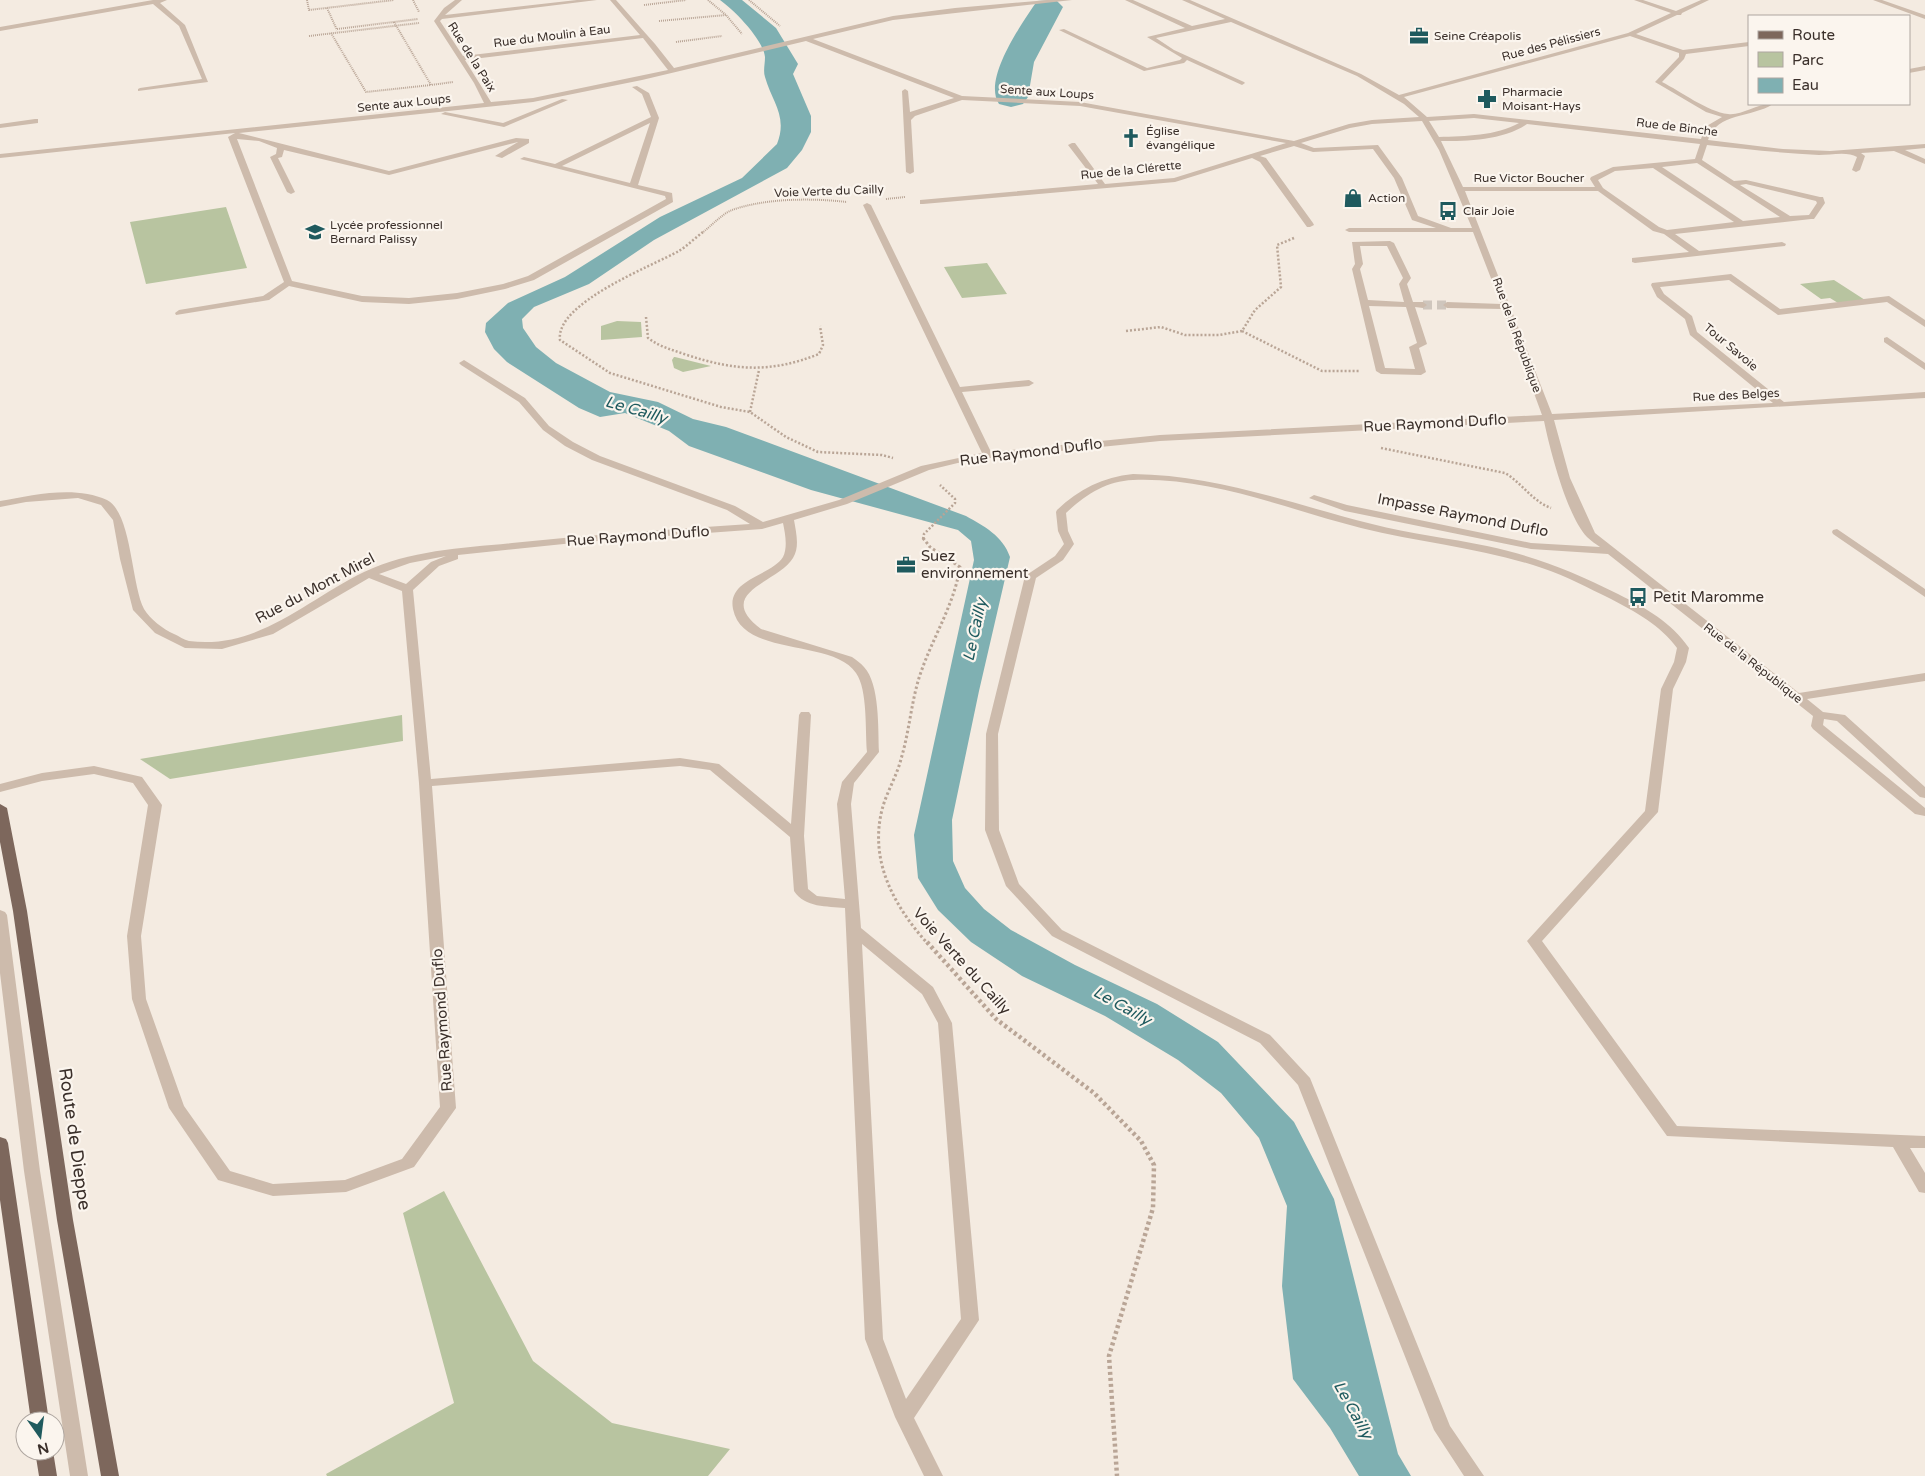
<svg xmlns="http://www.w3.org/2000/svg" width="1925" height="1476" font-family="'Varela Round',sans-serif">
  <style>
    .green { fill: #b8c4a0 }
    .water { fill: #7fb0b2 }
    .lines { fill: none; stroke-linecap: round; stroke-linejoin: round }
    .river { fill: #7fb0b2; fill-rule: evenodd }
    .minor-tunnel { stroke: #cfc6bd; stroke-width: 9; stroke-dasharray: 9 5; stroke-linecap: butt }
    .path-far3 { stroke: #b9a596; stroke-width: 2; stroke-dasharray: 1 1; stroke-linecap: butt }
    .path-far2 { stroke: #b9a596; stroke-width: 2.5; stroke-dasharray: 2 2; stroke-linecap: butt }
    .path-far1 { stroke: #b9a596; stroke-width: 3; stroke-dasharray: 2.5 2.5; stroke-linecap: butt }
    .path { stroke: #b9a596; stroke-width: 4.5; stroke-dasharray: 3 3; stroke-linecap: butt }
    .minor { fill: #cdbbac; fill-rule: evenodd }
    .major { fill: #7d675c; fill-rule: evenodd }
    .labels { text-anchor: middle; dominant-baseline: central; stroke-width: 4.5; stroke-linejoin: round; paint-order: stroke }
    .far-street-label { font-size: 12px; fill: #3b302b; stroke: #fbf5ee }
    .far-poi-label { font-size: 12px; fill: #3b302b; stroke: #fbf5ee; text-anchor: start }
    .street-label { font-size: 15px; fill: #3b302b; stroke: #fbf5ee }
    .poi-label { font-size: 15px; fill: #3b302b; stroke: #fbf5ee; text-anchor: start }
    .water-label { font-size: 16px; font-style: italic; fill: #1f5a5e; stroke: #fbf5ee }
    .near-street-label { font-size: 18px; fill: #3b302b; stroke: #fbf5ee }
  </style>
  <rect width="100%" height="100%" fill="#f4ebe1"/>
  <path class="green" d="M 226,207 L 247,268 L 146,284 L 130,222 Z
    M 987,263 L 1007,294 L 962,298 L 944,267 Z
    M 1834,280 L 1865,300 L 1838,303 L 1830,298 L 1821,299 L 1800,284 Z
    M 617,321 L 641,322 L 642,337 L 601,340 L 601,326 Z
    M 674,357 L 675,357 L 711,366 L 683,372 L 674,368 L 672,360 Z
    M 402,715 L 403,741 L 170,779 L 140,759 Z
    M 444,1191 L 533,1361 L 612,1423 L 730,1449 L 708,1476 L 327,1476 L 326,1474 L 454,1403 L 403,1213 Z"/>
  <path class="water" d="M 720,0 L 742,0 L 776,28 L 798,64 L 793,74 L 811,116 L 811,132 L 802,150 L 787,168 L 654,240 L 589,284 L 534,307 L 522,319 L 523,328 L 536,347 L 556,363 L 610,392 L 658,402 L 693,419 L 726,427 L 966,516 C 984,526 1003,536 1010,557 L 979,691 L 952,820 L 953,861 L 965,888 L 984,909 L 1011,930 L 1075,965 L 1157,1004 L 1218,1042 L 1294,1122 L 1334,1199 L 1398,1454 L 1411,1476 L 1359,1476 L 1330,1428 L 1293,1379 L 1282,1286 L 1287,1206 L 1259,1138 L 1221,1093 L 1178,1060 L 1105,1016 L 1022,976 L 971,942 L 938,910 L 918,878 L 914,835 L 974,560 L 971,541 L 958,530 L 811,490 L 689,446 L 669,431 L 625,413 L 600,417 L 579,408 L 507,362 L 494,349 L 485,332 L 486,323 L 508,303 L 565,277 L 660,217 L 742,178 L 777,144 C 788,116 772,102 765,77 C 763,71 765,64 765,57 C 763,39 734,10 720,0 Z"/>
  <g class="lines">
    <path class="river" d="M 1056,0 L 1063,7 L 1034,62 L 1028,97 L 1023,104 L 1011,107 L 999,104 C 982,79 1023,22 1037,1 Z"/>
    <path class="minor-tunnel" d="M 1423,305 L 1447,305"/>
    <path class="path-far3" d="M 307,0 L 309,10 L 394,0
      M 413,0 L 419,12
      M 708,0 L 726,15 L 742,34
      M 749,0 L 780,26
      M 644,5 L 686,0
      M 327,8 L 337,30
      M 659,21 L 726,15
      M 394,22 L 431,85 L 453,82
      M 337,29 L 418,19
      M 331,33 L 366,92 L 431,85
      M 309,36 L 419,23
      M 676,42 L 722,36
      M 886,199 L 905,197
      M 702,233 C 711,226 722,214 732,210 C 766,198 812,198 847,202"/>
    <path class="path-far2" d="M 703,232 C 695,238 687,246 679,251 C 652,266 555,303 560,340 L 610,373 L 721,407 L 750,412 L 786,437 L 818,452 L 882,455 L 893,458
      M 1294,238 L 1277,245 L 1281,287 L 1255,310 L 1242,331 L 1322,371 L 1359,371
      M 646,317 L 648,338 C 660,347 673,350 687,355 C 736,371 771,373 819,354 L 823,345 L 820,326
      M 1126,331 L 1161,327 L 1185,335 L 1219,335 L 1242,331
      M 750,412 L 759,370
      M 1381,448 L 1505,473 C 1522,483 1532,501 1551,508
      M 923,539 L 924,534 L 955,503 L 955,499 L 940,485"/>
    <path class="path-far1" d="M 923,538 L 930,547 L 960,567 C 954,606 931,640 919,678 C 911,704 909,733 901,759 C 897,775 888,790 883,806 C 868,859 893,905 928,944"/>
    <path class="path" d="M 927,942 L 996,1019 L 1094,1093 L 1141,1141 L 1154,1165 L 1153,1208 L 1109,1356 L 1117,1476"/>
    <path class="minor" d="M 153,0 L 167,0 L 160,3 L 185,25 L 208,82 L 138,91 L 138,89 L 140,88 L 202,79 L 179,26 L 153,4 L 0,31 L 0,27 Z
      M 455,0 L 462,0 L 445,15 L 577,0 L 597,0 L 442,19 L 440,21 L 463,56 L 640,35 L 610,0 L 616,0 L 655,44 L 674,68 L 893,16 L 955,8 L 1048,0 L 1072,0 L 893,20 L 813,39 L 962,96 L 1080,102 L 1294,141 L 1349,124 L 1372,120 L 1419,117 L 1404,104 L 1357,76 L 1231,22 L 1156,38 L 1174,50 L 1244,82 L 1245,83 L 1242,85 L 1187,60 L 1184,63 L 1144,71 L 1059,30 L 1064,29 L 1147,68 L 1180,60 L 1182,58 L 1147,37 L 1185,28 L 1125,0 L 1133,0 L 1192,26 L 1225,19 L 1182,0 L 1190,0 L 1361,74 L 1399,95 L 1628,33 L 1671,13 L 1634,0 L 1643,0 L 1676,11 L 1701,0 L 1709,0 L 1682,13 L 1681,15 L 1677,15 L 1636,34 L 1683,50 L 1749,42 L 1749,46 L 1686,54 L 1684,59 L 1662,82 C 1680,91 1708,112 1728,114 C 1741,116 1757,103 1773,104 C 1752,118 1717,112 1708,140 L 1783,149 L 1830,151 L 1925,144 L 1925,148 L 1905,150 L 1925,159 L 1925,164 L 1894,151 L 1861,153 L 1865,156 L 1860,170 L 1856,172 L 1852,170 L 1857,157 C 1848,151 1830,155 1819,155 C 1781,153 1744,149 1707,145 L 1702,160 L 1734,181 L 1746,180 L 1820,197 L 1823,197 L 1825,203 L 1814,219 L 1811,219 L 1675,234 L 1699,251 L 1782,242 L 1786,244 L 1785,246 L 1635,263 L 1632,262 L 1632,258 L 1689,252 L 1664,234 L 1653,231 L 1598,191 L 1465,191 L 1552,414 L 1773,403 L 1690,335 L 1685,319 L 1657,297 L 1651,285 L 1652,283 L 1731,274 L 1780,309 L 1889,296 L 1925,320 L 1925,327 L 1887,302 L 1778,315 L 1729,280 L 1660,287 L 1664,294 L 1692,316 L 1697,332 L 1784,402 L 1925,392 L 1925,398 L 1554,420 L 1570,478 L 1595,533 L 1799,693 L 1925,673 L 1925,681 L 1807,699 L 1823,712 L 1845,715 L 1925,787 L 1925,798 L 1920,797 L 1837,721 L 1824,719 L 1823,725 L 1925,808 L 1925,816 L 1915,814 L 1813,729 L 1811,726 L 1813,716 L 1608,554 L 1531,549 L 1345,511 L 1309,498 L 1314,495 L 1347,505 L 1531,543 L 1600,547 C 1596,544 1591,541 1587,537 C 1567,516 1550,450 1544,421 L 1160,441 L 970,460 L 929,470 L 847,504 L 794,520 C 796,532 800,547 793,558 C 778,583 713,592 761,629 L 852,657 C 856,660 861,663 864,667 C 880,684 878,729 879,752 L 854,783 L 851,804 L 861,928 L 933,987 L 952,1023 L 979,1320 L 914,1418 L 943,1476 L 924,1476 L 895,1417 L 865,1339 L 845,908 C 827,906 805,908 794,891 L 790,837 L 710,770 L 680,766 L 432,786 L 456,1108 L 414,1167 L 346,1192 L 273,1196 L 218,1180 L 169,1108 L 132,999 L 127,936 L 148,805 L 133,783 L 94,774 L 42,781 L 0,792 L 0,784 L 42,773 L 94,766 L 142,777 L 162,805 L 141,936 L 146,999 L 184,1106 L 230,1171 L 273,1184 L 345,1180 L 402,1159 L 440,1107 L 419,783 L 402,591 L 369,578 L 273,634 L 222,649 L 185,648 L 155,633 L 133,610 L 120,559 L 113,520 L 101,505 L 78,498 L 26,502 L 0,507 L 0,501 C 33,495 75,485 107,500 C 132,513 131,584 144,609 C 150,619 163,629 174,634 C 179,636 184,640 189,641 C 258,650 306,600 364,572 C 410,550 462,548 512,543 C 591,535 671,529 750,524 L 727,510 L 592,460 L 565,446 L 543,430 L 519,402 L 461,365 L 459,363 L 464,360 L 525,398 L 549,426 L 573,442 L 600,456 L 735,506 L 763,522 L 839,500 L 921,466 L 982,453 L 863,205 L 867,203 L 871,205 L 960,387 L 1029,380 L 1034,383 L 1029,386 L 962,392 L 991,452 L 1160,435 L 1542,415 L 1503,309 L 1447,308 L 1443,305 L 1447,302 L 1501,304 L 1473,232 L 1349,232 L 1345,230 L 1349,228 L 1436,228 L 1412,220 L 1394,178 L 1373,149 L 1313,152 L 1294,146 L 1260,156 L 1266,158 L 1313,223 L 1314,225 L 1310,227 L 1307,227 L 1260,162 L 1252,158 L 1175,182 L 923,204 L 920,204 L 920,200 L 1098,184 L 1068,145 L 1072,143 L 1075,143 L 1105,184 L 1174,178 L 1286,143 L 1080,106 L 962,100 L 915,116 L 911,120 L 914,172 L 910,174 L 906,172 L 902,91 L 905,89 L 908,91 L 910,112 L 954,98 L 806,41 L 642,80 L 533,102 L 239,133 L 389,171 L 516,138 L 529,139 L 529,143 L 502,158 L 495,156 L 518,142 L 389,175 L 284,150 L 282,157 L 278,158 L 295,192 L 291,194 L 287,192 L 270,157 L 276,154 L 277,148 L 259,141 L 237,139 L 292,281 L 362,296 L 409,298 L 457,293 L 503,284 L 528,276 L 666,199 L 665,196 L 520,159 L 524,157 L 555,164 L 651,117 L 642,94 L 632,87 L 637,86 L 649,93 L 659,118 L 638,185 L 672,193 L 673,202 L 534,280 L 505,289 L 457,299 L 409,304 L 362,302 L 289,286 L 269,300 L 176,315 L 175,313 L 179,310 L 263,296 L 284,282 L 228,137 L 235,133 L 0,158 L 0,154 L 484,103 L 474,83 L 434,21 L 444,8 ZM 1630,36 L 1679,53 L 1679,57 L 1655,82 L 1706,112 L 1722,117 L 1705,127 L 1701,139 L 1474,114 L 1427,117 L 1404,97 ZM 643,38 L 668,70 L 533,98 L 491,102 L 465,60 ZM 1474,118 L 1519,123 C 1496,136 1465,136 1439,137 L 1429,121 ZM 1422,121 L 1439,150 L 1472,228 L 1451,228 L 1418,216 L 1402,178 L 1378,145 L 1314,148 L 1301,143 L 1350,128 L 1372,124 ZM 650,123 L 630,183 L 562,166 ZM 1527,124 L 1700,144 L 1695,159 L 1613,167 L 1591,177 L 1590,179 L 1595,187 L 1463,187 L 1441,141 C 1468,141 1504,140 1527,124 ZM 1697,163 L 1780,217 L 1743,221 L 1662,167 ZM 1653,168 L 1734,222 L 1667,230 L 1659,227 L 1603,188 L 1598,180 L 1615,171 ZM 1746,184 L 1816,201 L 1817,203 L 1809,215 L 1790,216 L 1740,185 ZM 783,523 C 785,533 788,547 783,557 C 771,576 727,579 733,609 C 743,658 832,638 856,673 C 868,690 865,731 867,752 L 842,782 L 837,804 L 845,899 L 817,896 L 808,889 L 804,836 L 811,715 L 809,712 L 801,712 L 799,715 L 791,824 L 719,764 L 680,758 L 431,779 L 413,590 L 439,566 L 458,559 L 458,555 L 583,542 L 762,529 ZM 446,556 L 431,562 L 406,584 L 379,574 L 410,563 ZM 862,944 L 922,994 L 938,1023 L 961,1319 L 906,1399 L 883,1339 Z
      M 1873,0 L 1882,0 L 1925,15 L 1925,19 Z
      M 1925,66 L 1925,70 L 1909,73 L 1909,69 Z
      M 562,99 L 568,100 L 504,127 L 441,114 L 445,112 L 503,123 Z
      M 35,119 L 38,119 L 38,123 L 0,128 L 0,124 Z
      M 1390,241 L 1394,243 L 1411,278 L 1407,284 L 1413,302 L 1423,302 L 1427,305 L 1423,308 L 1415,307 L 1427,344 L 1419,348 L 1426,372 L 1421,375 L 1381,374 L 1376,371 L 1352,269 L 1355,264 L 1352,242 ZM 1360,246 L 1387,246 L 1403,278 L 1399,284 L 1404,302 L 1368,300 L 1360,269 L 1363,264 ZM 1369,306 L 1406,307 L 1417,343 L 1409,347 L 1415,369 L 1385,368 Z
      M 1887,337 L 1925,363 L 1925,370 L 1884,342 L 1884,338 Z
      M 1133,474 C 1218,475 1291,504 1372,524 C 1410,534 1449,538 1487,546 C 1537,557 1572,571 1618,594 C 1646,608 1671,622 1689,648 L 1686,662 L 1673,689 L 1658,812 L 1542,941 L 1677,1126 L 1925,1136 L 1925,1148 L 1910,1148 L 1925,1173 L 1925,1193 L 1919,1192 L 1893,1147 L 1667,1136 L 1527,941 L 1645,811 L 1661,689 L 1674,662 L 1677,648 C 1660,625 1636,612 1611,599 C 1588,588 1567,576 1542,568 C 1483,548 1421,543 1361,528 C 1286,509 1212,477 1133,480 C 1106,481 1085,495 1066,513 L 1068,531 L 1074,544 L 1063,560 L 1036,578 L 998,734 L 999,830 L 1019,884 L 1062,930 L 1270,1035 L 1310,1078 L 1450,1426 L 1484,1476 L 1464,1476 L 1434,1430 L 1298,1085 L 1260,1043 L 1052,936 L 1006,886 L 985,830 L 986,734 L 1025,576 L 1055,556 L 1064,544 L 1058,531 L 1056,512 L 1057,510 C 1079,489 1103,477 1133,474 Z
      M 1837,529 L 1925,589 L 1925,597 L 1833,534 L 1832,532 L 1833,530 Z
      M 0,910 L 5,912 L 7,915 L 40,1171 L 88,1476 L 70,1476 L 24,1171 L 0,973 Z"/>
    <path class="major" d="M 0,804 L 7,808 L 27,911 L 73,1220 L 119,1476 L 101,1476 L 57,1220 L 13,911 L 0,842 Z
      M 0,1137 L 6,1139 L 8,1143 L 49,1421 L 31,1421 L 0,1200 Z
      M 35,1451 L 53,1451 L 57,1476 L 39,1476 Z"/>
  </g>
  <defs>
    <g id="office-bare" transform="scale(1.5)"><path d="M-6-3h4V-5.5h4V-3h4V5H-6ZM-1-4.5V-3h2v-1.5ZM-6 0V1H6V0Z" fill="#1f5a5e" stroke="#fbf5ee" stroke-width="2.5" paint-order="stroke"/></g>
    <g id="pharmacy-bare" transform="scale(1.5)"><path d="M-2-6h4v4h4v4h-4v4h-4v-4h-4v-4h4Z" fill="#1f5a5e" stroke="#fbf5ee" stroke-width="2.5" paint-order="stroke"/></g>
    <g id="church-bare" transform="scale(1.5)"><path d="M-1.2-6h2.4v3.5h3.3v2.4h-3.3V6h-2.4V-.1h-3.3v-2.4h3.3Z" fill="#1f5a5e" stroke="#fbf5ee" stroke-width="2.5" paint-order="stroke"/></g>
    <g id="shop-bare" transform="scale(1.5)"><path d="M-5-2.5h2.3a2.7 3.5 0 0 1 5.4 0H5L5.5 6h-11ZM-1.5-2.5h3a1.5 2.3 0 0 0-3 0Z" fill="#1f5a5e" stroke="#fbf5ee" stroke-width="2.5" paint-order="stroke"/></g>
    <g id="bus-bare" transform="scale(1.5)"><path d="M-5-6H5V4H4V6H2V4H-2V6H-4V4H-5ZM-3.5-4V0h7V-4ZM-3.5 1.2v1.5H-2V1.2ZM2 1.2v1.5H3.5V1.2Z" fill="#1f5a5e" stroke="#fbf5ee" stroke-width="2.5" paint-order="stroke"/></g>
    <g id="school-bare" transform="scale(1.5)"><path d="M0-5L7-2L0 1L-7-2ZM-4 1L0 2.5L4 1V4Q0 6-4 4Z" fill="#1f5a5e" stroke="#fbf5ee" stroke-width="2.5" paint-order="stroke"/></g>
  </defs>
  <g fill-rule="evenodd">
    <use href="#office-bare" x="1419" y="36"/>
    <use href="#pharmacy-bare" x="1487" y="99"/>
    <use href="#church-bare" x="1131" y="138"/>
    <use href="#shop-bare" x="1353" y="198"/>
    <use href="#bus-bare" x="1448" y="211"/>
    <use href="#school-bare" x="315" y="232"/>
    <use href="#office-bare" x="906" y="565"/>
    <use href="#bus-bare" x="1638" y="597"/>
  </g>
  <g class="labels">
    <g class="far-street-label">
      <text transform="translate(552 36) rotate(-7)">Rue du Moulin à Eau</text>
      <text transform="translate(1551 44) rotate(-15)">Rue des Pélissiers</text>
      <text transform="translate(472 57) rotate(58)">Rue de la Paix</text>
      <text transform="translate(1047 92) rotate(4)">Sente aux Loups</text>
      <text transform="translate(404 103) rotate(-6)">Sente aux Loups</text>
      <text transform="translate(1677 127) rotate(7)">Rue de Binche</text>
      <text transform="translate(1131 170) rotate(-6)">Rue de la Clérette</text>
      <text x="1529" y="178">Rue Victor Boucher</text>
      <text transform="translate(829 191) rotate(-2)">Voie Verte du Cailly</text>
      <text transform="translate(1517 335) rotate(70)">Rue de la République</text>
      <text transform="translate(1731 347) rotate(40)">Tour Savoie</text>
      <text transform="translate(1736 395) rotate(-3)">Rue des Belges</text>
      <text transform="translate(1753 663) rotate(38)">Rue de la République</text>
    </g>
    <g class="far-poi-label">
      <text x="1434" y="36">Seine Créapolis</text>
      <text x="1502" y="92">Pharmacie<tspan x="1502" dy="14">Moisant-Hays</tspan></text>
      <text x="1146" y="131">Église<tspan x="1146" dy="14">évangélique</tspan></text>
      <text x="1368" y="198">Action</text>
      <text x="1463" y="211">Clair Joie</text>
      <text x="330" y="225">Lycée professionnel<tspan x="330" dy="14">Bernard Palissy</tspan></text>
    </g>
    <g class="street-label">
      <text transform="translate(1435 423) rotate(-3)">Rue Raymond Duflo</text>
      <text transform="translate(1031 452) rotate(-7)">Rue Raymond Duflo</text>
      <text transform="translate(1463 515) rotate(11)">Impasse Raymond Duflo</text>
      <text transform="translate(638 536) rotate(-4)">Rue Raymond Duflo</text>
      <text transform="translate(315 588) rotate(-28)">Rue du Mont Mirel</text>
      <text transform="translate(962 961) rotate(48)">Voie Verte du Cailly</text>
      <text transform="translate(442 1020) rotate(-94)">Rue Raymond Duflo</text>
    </g>
    <g class="poi-label">
      <text x="921" y="556">Suez<tspan x="921" dy="17">environnement</tspan></text>
      <text x="1653" y="597">Petit Maromme</text>
    </g>
    <g class="water-label">
      <text transform="translate(636 410) rotate(16)">Le Cailly</text>
      <text transform="translate(975 630) rotate(-78)">Le Cailly</text>
      <text transform="translate(1122 1006) rotate(29)">Le Cailly</text>
      <text transform="translate(1353 1410) rotate(61)">Le Cailly</text>
    </g>
    <g class="near-street-label">
      <text transform="translate(75 1139) rotate(82)">Route de Dieppe</text>
    </g>
  </g>
  <rect x="1748" y="15" width="162" height="90" fill="#fbf5ee" stroke="#aea6a0"/>
  <rect x="1758" y="31" width="25" height="8" fill="#7d675c" stroke="#aea6a0"/>
  <text x="1792" y="40" font-size="15" fill="#3b302b">Route</text>
  <rect x="1758" y="52" width="25" height="15" fill="#b8c4a0" stroke="#aea6a0"/>
  <text x="1792" y="65" font-size="15" fill="#3b302b">Parc</text>
  <rect x="1758" y="78" width="25" height="15" fill="#7fb0b2" stroke="#aea6a0"/>
  <text x="1792" y="90" font-size="15" fill="#3b302b">Eau</text>
  <g transform="translate(40 1436) rotate(166)"><circle r="24" fill="#fbf5ee" stroke="#aea6a0"/>
  <path d="M0-4L9 19L0 12L-9 19Z" fill="#1f5a5e"/>
  <text y="-8" font-size="14" font-weight="bold" text-anchor="middle" fill="#3b302b">N</text>
  </g>
</svg>
